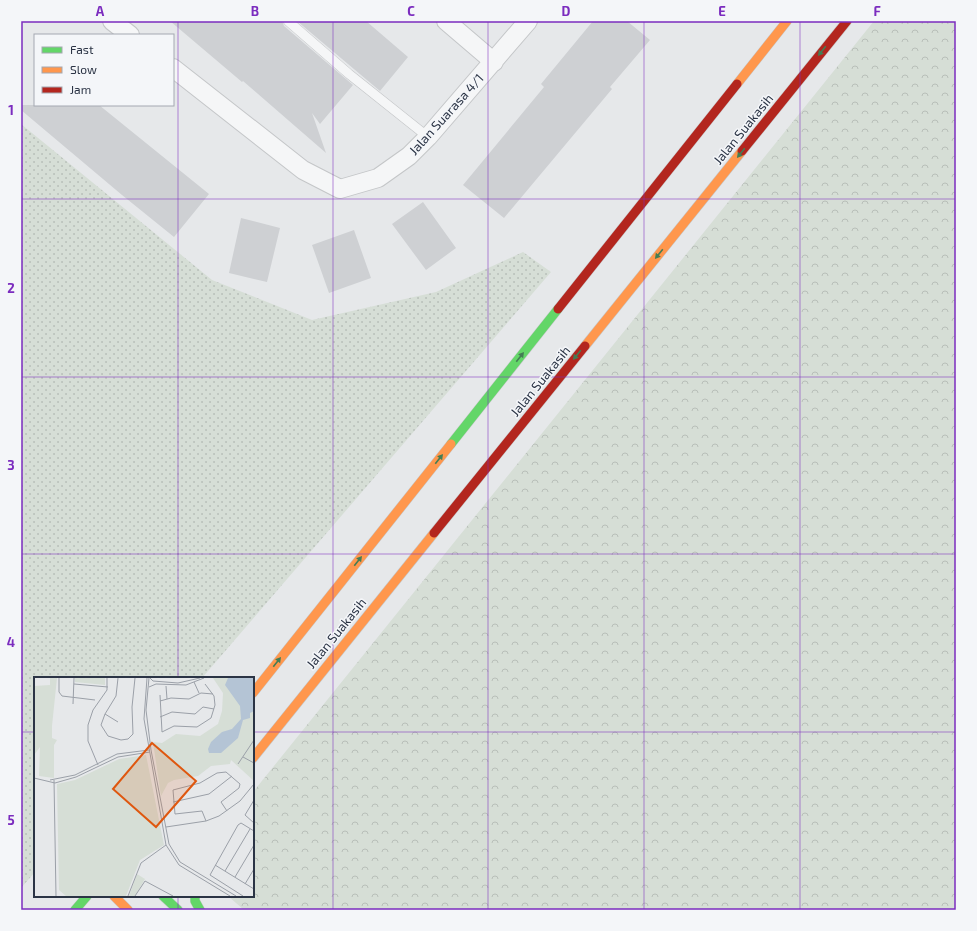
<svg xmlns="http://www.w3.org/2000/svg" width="977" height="931" font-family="'Exo 2',sans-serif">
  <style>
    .forest { fill: url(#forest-crowns) }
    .park { fill: url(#park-dots) }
    .building { fill: #ced0d3 }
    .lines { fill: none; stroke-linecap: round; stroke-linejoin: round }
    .lane-casing { stroke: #c4c6c8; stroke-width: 10 }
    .street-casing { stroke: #c4c6c8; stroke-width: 20 }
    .fast-casing { stroke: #c4c6c8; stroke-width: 10 }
    .slow-casing { stroke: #c4c6c8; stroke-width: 10 }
    .jam-casing { stroke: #c4c6c8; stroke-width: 10 }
    .lane { stroke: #f5f6f7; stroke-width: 9 }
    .street { stroke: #f5f6f7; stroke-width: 18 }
    .fast { stroke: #63d668; stroke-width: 9 }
    .slow { stroke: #ff974d; stroke-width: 9 }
    .jam { stroke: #b3261e; stroke-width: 9 }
    .oneway { fill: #447d55 }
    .grid { fill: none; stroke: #7b2cbf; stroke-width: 1; stroke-opacity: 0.55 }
    .labels { text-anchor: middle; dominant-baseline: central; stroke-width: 3; stroke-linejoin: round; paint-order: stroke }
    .street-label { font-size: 13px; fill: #2b3445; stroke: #f4f6f9 }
    .inset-road { fill: none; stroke: #9ba0a8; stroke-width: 1 }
    .view { fill: #df570f; fill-opacity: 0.15; stroke: #df570f; stroke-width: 2 }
    .inset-edge { fill: none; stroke: #2b3445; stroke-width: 2 }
    .neatline { fill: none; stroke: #7b2cbf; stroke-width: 1.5 }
    .grid-label { font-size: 13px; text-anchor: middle; font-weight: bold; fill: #7b2cbf }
  </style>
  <defs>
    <pattern id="forest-crowns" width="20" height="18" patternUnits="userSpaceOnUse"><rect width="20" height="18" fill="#d6ded6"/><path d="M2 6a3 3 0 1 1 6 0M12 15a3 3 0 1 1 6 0" fill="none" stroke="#b8bfb9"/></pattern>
    <pattern id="park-dots" width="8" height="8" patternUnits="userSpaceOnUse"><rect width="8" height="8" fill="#d6ded6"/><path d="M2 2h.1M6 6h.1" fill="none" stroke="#b8bfb9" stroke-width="1.8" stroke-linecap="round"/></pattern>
  </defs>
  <rect width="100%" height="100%" fill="#e6e8ea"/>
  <path class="forest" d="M 874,21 L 956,21 L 956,910 L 244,910 L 228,896 L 253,896 L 253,792 Z"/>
  <path class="park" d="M 21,124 L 212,280 L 312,320 L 436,292 L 523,252 L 551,272 L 202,678 L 35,678 L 35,872 L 21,888 Z"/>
  <path class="building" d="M 170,21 L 282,21 L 284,26 L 353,85 L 320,124 L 312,113 L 326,153 L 243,81 L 242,82 Z
    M 297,21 L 366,21 L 408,57 L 380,91 Z
    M 593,21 L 627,21 L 650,40 L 610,87 L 612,89 L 504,218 L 463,185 L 544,87 L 541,84 Z
    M 21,105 L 99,105 L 209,194 L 174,237 L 122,195 L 21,110 Z
    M 423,202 L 456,248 L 426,270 L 392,224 Z
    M 241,218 L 280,228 L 267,282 L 229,273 Z
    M 354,230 L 371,278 L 329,293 L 312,245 Z"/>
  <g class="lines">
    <g class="lane-casing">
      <path id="lane" d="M 288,21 L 349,74 L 428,137"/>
    </g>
    <g class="street-casing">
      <path id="street" d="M 112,21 L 130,35
        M 446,21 L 494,62
        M 173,68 L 303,170 L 340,189 L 378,178 L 409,156 L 428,137 L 528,21"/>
    </g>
    <g class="fast-casing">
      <path id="fast" d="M 451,444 L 558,309
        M 163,896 L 178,910
        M 195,896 L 195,901 L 200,910
        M 75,910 L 87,896"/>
    </g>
    <g class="slow-casing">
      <path id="slow" d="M 737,84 L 787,21
        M 585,346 L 742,151
        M 253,693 L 451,444
        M 253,758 L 434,533
        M 114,896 L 128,910"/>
    </g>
    <g class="jam-casing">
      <path id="jam" d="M 742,151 L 847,21
        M 558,309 L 737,84
        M 434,533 L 585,346"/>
    </g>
    <use href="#lane" class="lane"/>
    <use href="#street" class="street"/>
    <use href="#fast" class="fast"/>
    <use href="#slow" class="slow"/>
    <use href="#jam" class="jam"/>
  </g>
  <defs><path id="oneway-solid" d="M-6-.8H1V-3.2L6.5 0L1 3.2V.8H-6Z"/></defs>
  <g class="oneway">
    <use href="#oneway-solid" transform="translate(822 51) rotate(129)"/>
    <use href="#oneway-solid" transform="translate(741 153) rotate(129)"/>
    <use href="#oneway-solid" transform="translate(659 254) rotate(129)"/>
    <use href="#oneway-solid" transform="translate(577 355) rotate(129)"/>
    <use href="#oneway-solid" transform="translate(520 357) rotate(-52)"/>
    <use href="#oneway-solid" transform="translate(439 459) rotate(-52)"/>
    <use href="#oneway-solid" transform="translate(358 561) rotate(-52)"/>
    <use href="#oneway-solid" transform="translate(277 662) rotate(-52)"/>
  </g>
  <path class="grid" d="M 178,21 L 178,678M 333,21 L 333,910M 488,21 L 488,910M 644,21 L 644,910M 800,21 L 800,910M 21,199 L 956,199M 21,377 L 956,377M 21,554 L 956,554M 21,732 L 35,732M 253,732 L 956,732M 178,896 L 178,910"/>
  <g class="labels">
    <g class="street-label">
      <text transform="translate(446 114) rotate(-48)">Jalan Suarasa 4/1</text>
      <text transform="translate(743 129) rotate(-51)">Jalan Suakasih</text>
      <text transform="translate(540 381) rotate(-51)">Jalan Suakasih</text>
      <text transform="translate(336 633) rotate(-51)">Jalan Suakasih</text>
    </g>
  </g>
  <g transform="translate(34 677)">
    <rect width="220" height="220" fill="#e6e8ea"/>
    <path d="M 103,197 L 111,202 L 101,219 L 95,219 Z" fill="#d6ded6"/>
    <path d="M 16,1 L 23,1 L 18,49 L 18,61 L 23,63 L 20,68 L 20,101 L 5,99 L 6,70 L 0,78 L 0,9 L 16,8 ZM 112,78 L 130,168 L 106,183 L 92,219 L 32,219 L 25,213 L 23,107 L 41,103 L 85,82 Z" fill="#d6ded6"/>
    <path d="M 41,1 L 71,1 L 71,8 L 41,5 ZM 179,1 L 220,1 L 220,104 L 197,83 L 196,87 L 177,89 L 164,99 L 140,103 L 134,106 L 127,119 L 119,65 L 128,66 L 142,57 L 166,59 L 184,47 L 188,34 L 189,16 Z" fill="#d6ded6"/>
    <path d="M 194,1 L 220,1 L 220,34 L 216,36 L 216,41 L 209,43 L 204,61 L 187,76 L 175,76 L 174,72 L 177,65 L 188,55 L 198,52 L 207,42 L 206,29 L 191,8 Z" fill="#b4c4d5"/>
    <path class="inset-road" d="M 25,1 L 25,15 L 28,19 L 61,23M 84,1 L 82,19 L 71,37 L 67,48 L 74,59 L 87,63 L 94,62 L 99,57 L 98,30 L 101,1M 113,1 L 110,42 L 132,168 L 145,188 L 196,219M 115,1 L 112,33 L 117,73 L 135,167 L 146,185 L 202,219M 116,1 L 119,4 L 144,6 L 166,1M 160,5 L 165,16M 40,7 L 74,10M 132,9 L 133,22M 115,10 L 122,7 L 152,8 L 170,1M 126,18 L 128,55 L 140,49 L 163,50 L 177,41 L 181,28 L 180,19 L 171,7M 126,24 L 137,21 L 155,22 L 167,16 L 179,17M 39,27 L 40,1M 71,37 L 84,45M 126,40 L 138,35 L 161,37 L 169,30 L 180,32M 209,80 L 220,86M 204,87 L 220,63M 64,88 L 54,64 L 54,48 L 59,33 L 73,13 L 73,1M 0,101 L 21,106 L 42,100 L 84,80 L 116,75M 16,103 L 41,98 L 83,77 L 115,73M 20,103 L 22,219M 220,123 L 211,138 L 220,146M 139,125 L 175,117 L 198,99M 172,144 L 168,134 L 141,137 L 139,113 L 166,106 L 183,96 L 192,95 L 206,107 L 205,111 L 187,125 L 193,134M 132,150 L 172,144 L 185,139 L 206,124 L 220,107M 181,188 L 220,212M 191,194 L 216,152M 201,200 L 220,168M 211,207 L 220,192M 94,219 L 107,186 L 132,168M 101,219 L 111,204 L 139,219M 209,219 L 176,198 L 204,148 L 207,146 L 220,154"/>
    <path class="view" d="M 118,66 L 162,104 L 122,150 L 79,112 Z"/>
    <rect width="220" height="220" class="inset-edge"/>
  </g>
  <rect width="977" height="931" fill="none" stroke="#f4f6f9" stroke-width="44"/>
  <rect x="34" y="34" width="140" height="72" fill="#f4f6f9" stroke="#a4a8b1"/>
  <rect x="42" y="47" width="20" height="6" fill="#63d668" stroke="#a4a8b1"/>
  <text x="70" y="54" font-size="12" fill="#2b3445">Fast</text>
  <rect x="42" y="67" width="20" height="6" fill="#ff974d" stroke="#a4a8b1"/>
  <text x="70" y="74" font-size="12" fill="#2b3445">Slow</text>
  <rect x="42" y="87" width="20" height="6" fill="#b3261e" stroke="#a4a8b1"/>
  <text x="70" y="94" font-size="12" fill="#2b3445">Jam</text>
  <rect x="22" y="22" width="933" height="887" class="neatline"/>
  <g class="grid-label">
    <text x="100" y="16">A</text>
    <text x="255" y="16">B</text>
    <text x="411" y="16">C</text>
    <text x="566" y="16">D</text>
    <text x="722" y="16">E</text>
    <text x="877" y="16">F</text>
    <text x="11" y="115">1</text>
    <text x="11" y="293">2</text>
    <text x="11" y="470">3</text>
    <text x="11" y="647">4</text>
    <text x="11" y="825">5</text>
  </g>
</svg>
